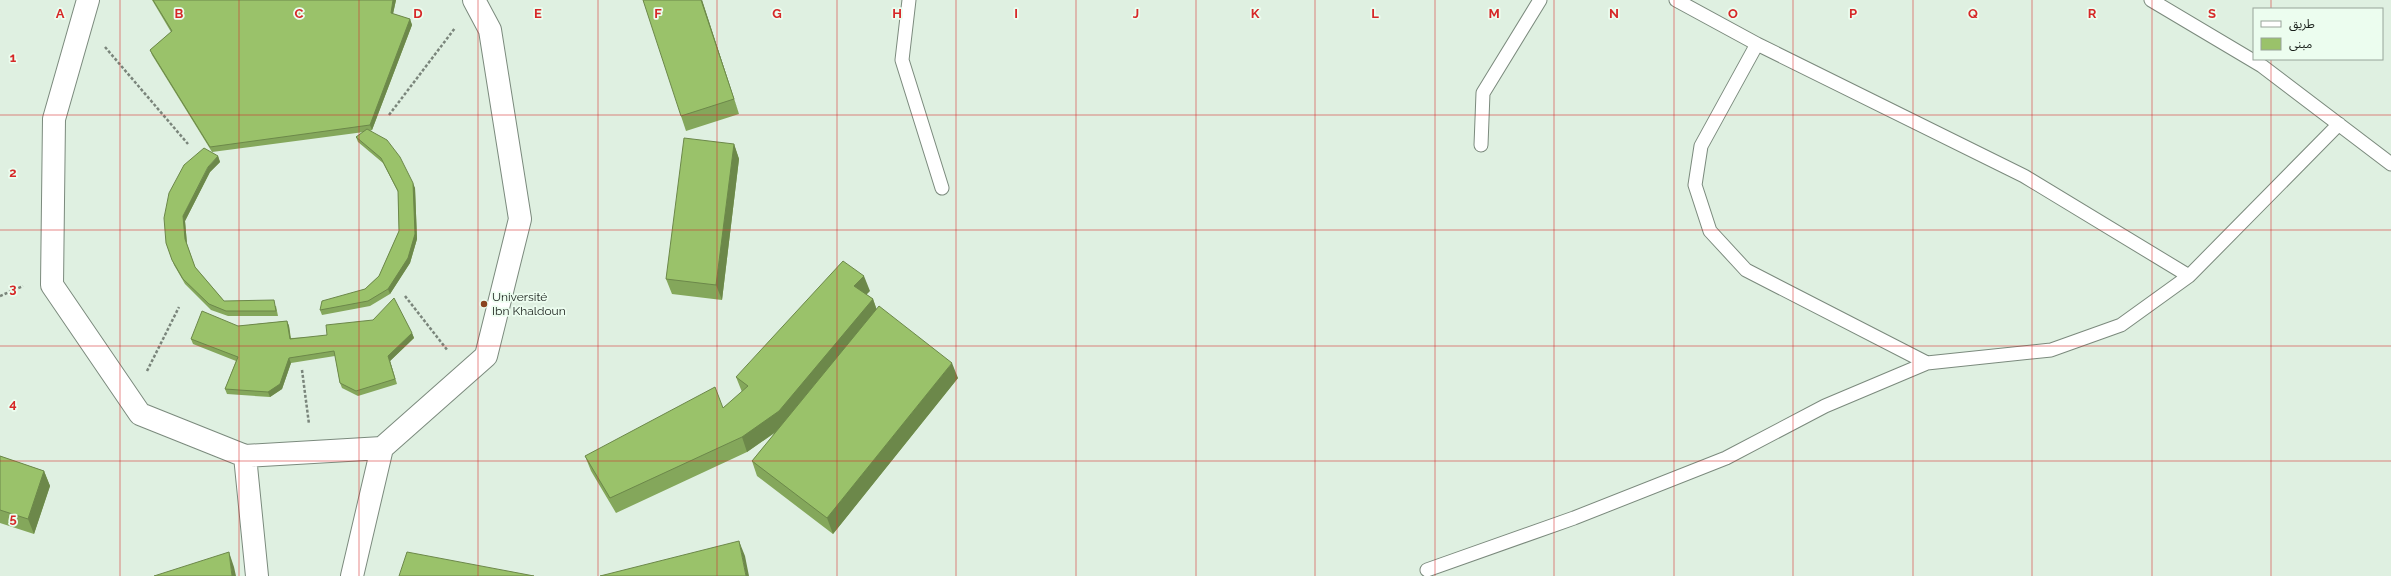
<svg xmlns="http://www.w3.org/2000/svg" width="2391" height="576" font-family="Raleway,'Noto Sans Arabic',sans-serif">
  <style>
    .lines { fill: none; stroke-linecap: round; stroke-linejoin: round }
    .service-casing { stroke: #7b8a7d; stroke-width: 15 }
    .minor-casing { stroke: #7b8a7d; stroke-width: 24 }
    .path { stroke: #7a857b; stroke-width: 2.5; stroke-dasharray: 3 2; stroke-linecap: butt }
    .service { stroke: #fff; stroke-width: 13 }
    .minor { stroke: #fff; stroke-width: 22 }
    .wall { fill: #84a75b }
    .shaded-wall { fill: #6c884a }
    .building { fill: #9ac26a; stroke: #6c884a }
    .grid { fill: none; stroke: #d62828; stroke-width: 1; stroke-opacity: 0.55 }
    .poi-dot { fill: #8a4320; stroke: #ecfdef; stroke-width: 1.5 }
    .labels { text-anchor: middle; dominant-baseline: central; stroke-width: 3.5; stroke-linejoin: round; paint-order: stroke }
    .poi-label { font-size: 12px; fill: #191f1a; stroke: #ecfdef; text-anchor: start }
    .grid-label { font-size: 13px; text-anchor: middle; font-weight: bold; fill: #d62828; stroke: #ecfdef; stroke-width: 3.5; stroke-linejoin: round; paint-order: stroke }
  </style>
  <rect width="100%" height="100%" fill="#dff0e1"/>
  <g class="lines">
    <g class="service-casing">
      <path id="service" d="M 909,0 L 902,60 L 942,188
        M 1676,0 L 1757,44 L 2024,176 L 2189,276
        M 2151,0 L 2262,66 L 2391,164
        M 1757,44 L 1701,146 L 1695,185 L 1710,231 L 1746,270 L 1927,363
        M 1481,145 L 1483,93 L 1540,0
        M 1427,570 L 1574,518 L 1726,458 L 1825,406 L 1927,363 L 2051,350 L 2121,325 L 2189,276 L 2339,124"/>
    </g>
    <g class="minor-casing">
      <path id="minor" d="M 88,0 L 54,119 L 52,285 L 140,414 L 245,456 L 382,448 L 486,356 L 520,219 L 490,30 L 474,0
        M 245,456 L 257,576
        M 352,576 L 382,448"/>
    </g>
    <path class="path" d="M 105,47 L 188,144
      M 389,115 L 455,28
      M 0,296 L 23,286
      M 405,296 L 448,351
      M 302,370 L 309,424
      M 147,371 L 179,307"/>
    <use href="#service" class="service"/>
    <use href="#minor" class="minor"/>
  </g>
  <path class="wall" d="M 152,0 L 396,0 L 393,14 L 410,19 L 412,25 L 372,130 L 370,131 L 415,188 L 417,239 L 410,263 L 390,294 L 370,306 L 322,315 L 320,310 L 365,289 L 379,276 L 399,231 L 398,192 L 383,163 L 358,142 L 356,137 L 364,132 L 212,152 L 152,55 L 150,50 L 171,32 Z
    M 702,0 L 739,114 L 686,131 L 681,116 Z
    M 734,144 L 739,159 L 722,300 L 672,294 L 666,279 Z
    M 218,156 L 220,162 L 210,172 L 185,221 L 187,244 L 195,267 L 224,301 L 276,306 L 278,316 L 228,316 L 211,310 L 185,284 L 174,265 L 166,243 Z
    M 870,291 L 866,294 L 873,299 L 877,310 L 958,378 L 833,534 L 757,476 L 752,461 L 776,432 L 747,452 L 616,513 L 591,471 L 585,456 L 723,408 L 742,392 L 736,377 Z
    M 287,321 L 289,326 L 291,338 L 412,333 L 414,338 L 390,361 L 397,384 L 358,396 L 342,388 L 340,383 L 335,356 L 291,363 L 282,389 L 270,397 L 227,394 L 225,389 L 236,361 L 193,344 L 191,339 L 238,326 Z
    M 0,456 L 44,471 L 50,486 L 34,534 L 0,523 Z"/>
  <path class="shaded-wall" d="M 393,0 L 396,0 L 392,18 L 391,13 Z
    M 701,0 L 702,0 L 739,114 Z
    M 410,19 L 412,25 L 372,130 L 370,125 Z
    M 734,144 L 739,159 L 722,300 L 716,285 Z
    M 218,156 L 220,162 L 210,172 L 185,221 L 187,244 L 185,239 L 183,216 L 208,167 Z
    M 413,183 L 415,188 L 417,239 L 410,263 L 390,294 L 388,289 Z
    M 864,276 L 870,291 L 860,301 L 854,286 Z
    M 873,299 L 878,314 L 784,426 L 747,452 L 742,437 Z
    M 287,321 L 289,326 L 291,344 L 290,339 Z
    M 412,333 L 414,338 L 390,361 L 397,384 L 388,356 Z
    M 289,358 L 291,363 L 282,389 L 270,397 L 268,392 Z
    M 952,363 L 958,378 L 833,534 L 827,518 Z
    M 44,471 L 50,486 L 34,534 L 28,519 Z
    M 739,541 L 745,556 L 749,576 L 746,576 Z
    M 229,552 L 234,567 L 236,576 L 232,576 Z"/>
  <path class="building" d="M 153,0 L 393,0 L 391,13 L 410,19 L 370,125 L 210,147 L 150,50 L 172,31 Z
    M 643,0 L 701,0 L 734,99 L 681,116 Z
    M 367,129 L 387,140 L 400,157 L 413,183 L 415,234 L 408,258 L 388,289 L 368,301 L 320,310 L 322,301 L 365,289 L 379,276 L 399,231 L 398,191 L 381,158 L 356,137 Z
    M 684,138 L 734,144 L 716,285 L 666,279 Z
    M 204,148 L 218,156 L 208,167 L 183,216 L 185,239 L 195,267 L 224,301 L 274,300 L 276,311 L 226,311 L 209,304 L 183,279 L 172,260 L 166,243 L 164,218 L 169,193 L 184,165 Z
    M 843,261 L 864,276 L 854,286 L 873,299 L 779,411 L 742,437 L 610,498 L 585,456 L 715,387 L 723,408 L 748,386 L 736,377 Z
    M 394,298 L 412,333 L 388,356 L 395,379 L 356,391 L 340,383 L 334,351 L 289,358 L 280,384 L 268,392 L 225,389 L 238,357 L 191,339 L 202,311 L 238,326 L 287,321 L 290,339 L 327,335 L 326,325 L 373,320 Z
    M 879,306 L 952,363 L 827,518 L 752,461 Z
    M 0,456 L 44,471 L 28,519 L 0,510 Z
    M 739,541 L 746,576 L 600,576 Z
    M 229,552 L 232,576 L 154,576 Z
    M 407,552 L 534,576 L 399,576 Z"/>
  <path class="grid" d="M 120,0 L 120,576M 239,0 L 239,576M 359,0 L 359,576M 478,0 L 478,576M 598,0 L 598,576M 717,0 L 717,576M 837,0 L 837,576M 956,0 L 956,576M 1076,0 L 1076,576M 1196,0 L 1196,576M 1315,0 L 1315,576M 1435,0 L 1435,576M 1554,0 L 1554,576M 1674,0 L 1674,576M 1793,0 L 1793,576M 1913,0 L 1913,576M 2032,0 L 2032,576M 2152,0 L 2152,576M 2271,0 L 2271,9M 2271,59 L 2271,576M 0,115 L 2391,115M 0,230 L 2391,230M 0,346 L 2391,346M 0,461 L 2391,461"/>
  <circle class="poi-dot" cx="484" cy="304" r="4"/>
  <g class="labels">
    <g class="poi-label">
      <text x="492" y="297">Université<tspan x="492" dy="14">Ibn Khaldoun</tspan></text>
    </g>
  </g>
  <g class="grid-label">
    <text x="60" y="18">A</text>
    <text x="179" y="18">B</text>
    <text x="299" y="18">C</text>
    <text x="418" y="18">D</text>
    <text x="538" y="18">E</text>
    <text x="658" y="18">F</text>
    <text x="777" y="18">G</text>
    <text x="897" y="18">H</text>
    <text x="1016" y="18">I</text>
    <text x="1136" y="18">J</text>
    <text x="1255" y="18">K</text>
    <text x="1375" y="18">L</text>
    <text x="1494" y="18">M</text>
    <text x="1614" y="18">N</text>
    <text x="1733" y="18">O</text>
    <text x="1853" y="18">P</text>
    <text x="1973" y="18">Q</text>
    <text x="2092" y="18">R</text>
    <text x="2212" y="18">S</text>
    <text x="13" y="62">1</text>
    <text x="13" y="177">2</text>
    <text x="13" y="293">3</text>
    <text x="13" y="408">4</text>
    <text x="13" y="523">5</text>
  </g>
  <rect x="2253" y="8" width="130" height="52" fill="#ecfdef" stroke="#98a49a"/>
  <rect x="2261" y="21" width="20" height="6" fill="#ffffff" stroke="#98a49a"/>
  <text x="2289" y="28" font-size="12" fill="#191f1a">طريق</text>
  <rect x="2261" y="38" width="20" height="12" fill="#9ac26a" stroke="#98a49a"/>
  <text x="2289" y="48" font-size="12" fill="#191f1a">مبنى</text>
</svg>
